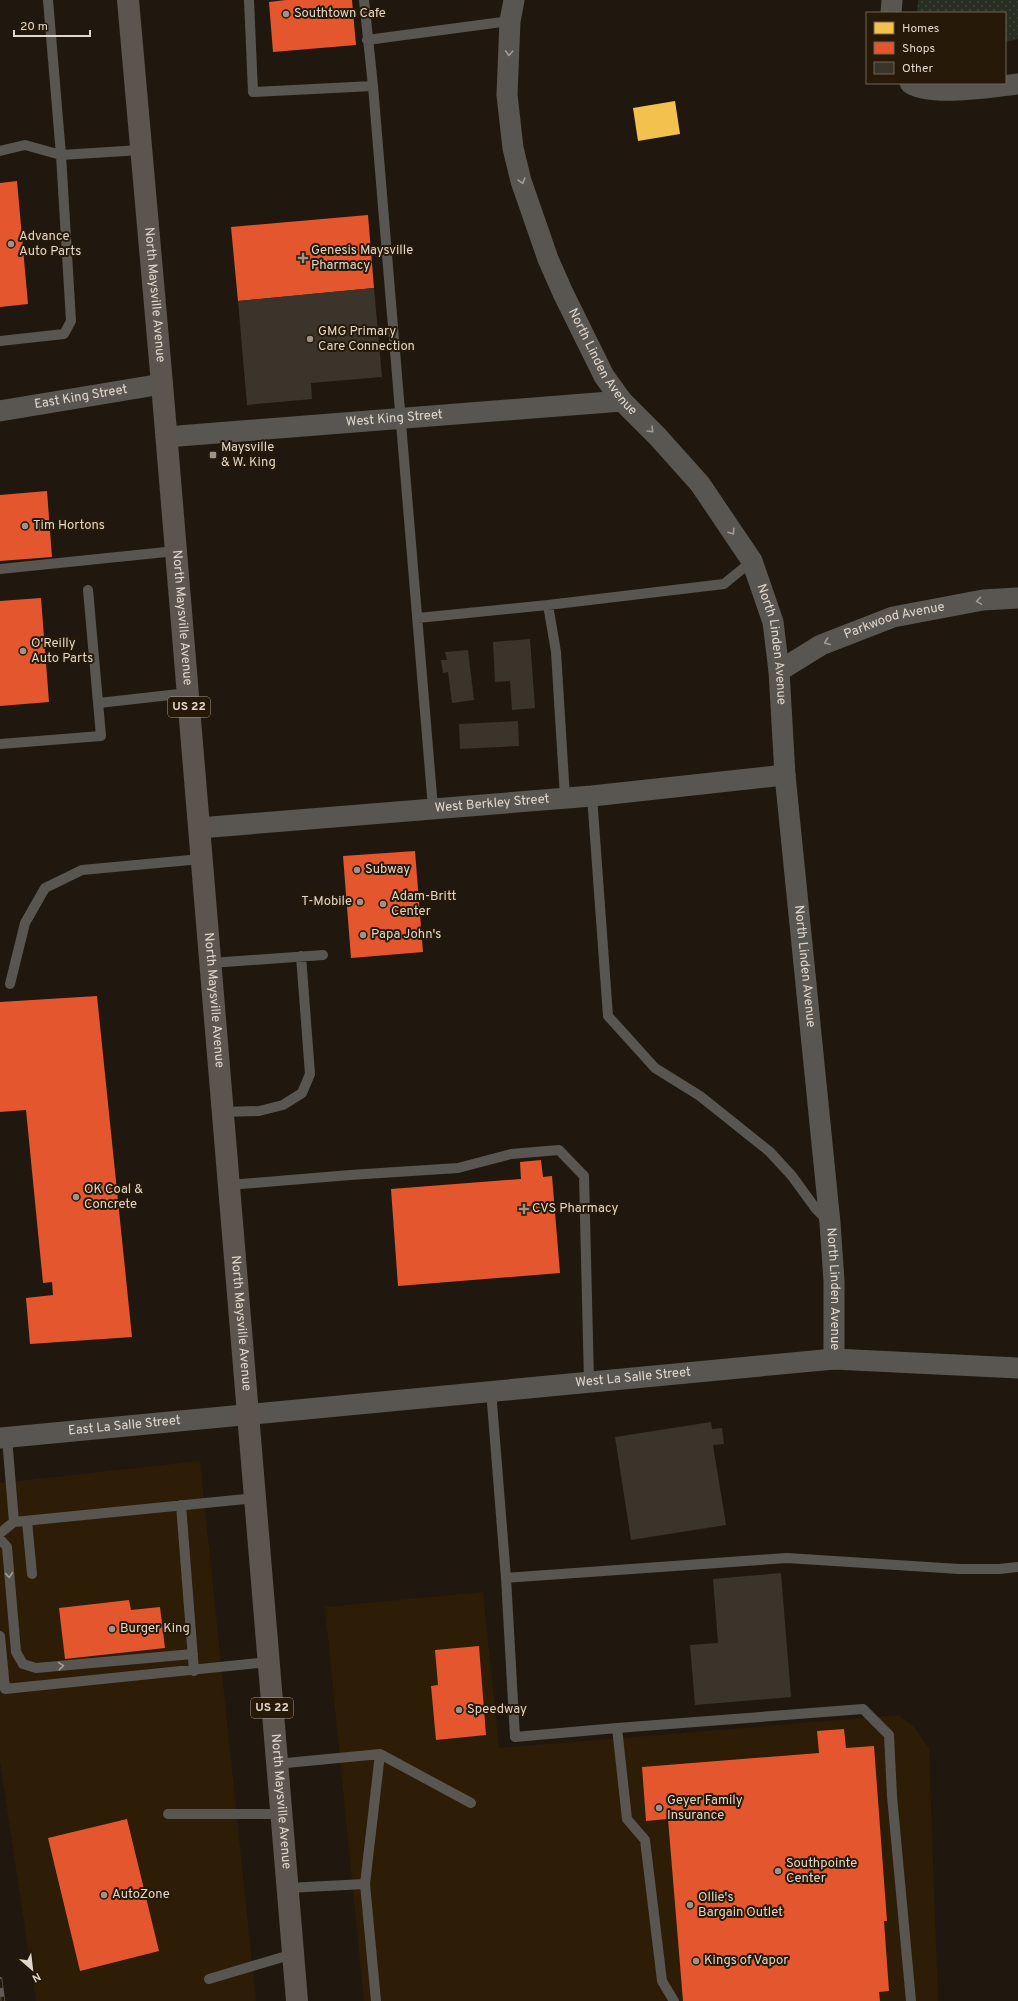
<svg xmlns="http://www.w3.org/2000/svg" width="1018" height="2001" font-family="Overpass,sans-serif">
  <style>
    .built { fill: #2d1c06 }
    .park { fill: url(#park-dots) }
    .homes { fill: #f2c14e }
    .shops { fill: #e4572e }
    .building { fill: #3b342b }
    .lines { fill: none; stroke-linecap: round; stroke-linejoin: round }
    .lane { stroke: #595651; stroke-width: 10 }
    .street { stroke: #595651; stroke-width: 21 }
    .primary { stroke: #5c554f; stroke-width: 22 }
    .rail-casing { stroke: #5f5a55; stroke-width: 4.5 }
    .rail { stroke: #271907; stroke-width: 3; stroke-dasharray: 9; stroke-linecap: butt }
    .oneway { stroke: #a39c94 }
    .poi-dot { fill: #9d9489; stroke: #271907; stroke-width: 1.5 }
    .labels { text-anchor: middle; dominant-baseline: central; stroke-width: 4; stroke-linejoin: round; paint-order: stroke }
    .shield { fill: #271907; stroke: #a89d90; stroke-width: 1 }
    .shield-label { font-size: 12px; font-weight: bold; fill: #e0d6cb }
    .poi-label { font-size: 13px; fill: #e0d6cb; stroke: #271907; text-anchor: start }
    .street-label { font-size: 13px; fill: #e0d6cb; stroke: #271907 }
  </style>
  <defs>
    <pattern id="park-dots" width="8" height="8" patternUnits="userSpaceOnUse"><rect width="8" height="8" fill="#282e22"/><path d="M2 2h.1M6 6h.1" fill="none" stroke="#3d4236" stroke-width="1.8" stroke-linecap="round"/></pattern>
  </defs>
  <rect width="100%" height="100%" fill="#20180e"/>
  <path class="built" d="M 200,1461 L 256,2001 L 36,2001 L 0,1762 L 0,1483 Z
    M 483,1592 L 499,1748 L 899,1715 L 915,1728 L 929,1749 L 938,2001 L 364,2001 L 325,1607 Z"/>
  <path class="park" d="M 918,0 L 1018,0 L 1018,39 L 1005,42 L 1005,13 L 917,13 Z"/>
  <path class="homes" d="M 675,101 L 680,134 L 638,141 L 633,108 Z"/>
  <path class="shops" d="M 286,0 L 352,0 L 356,45 L 273,52 L 269,2 Z
    M 17,181 L 28,304 L 0,307 L 0,183 Z
    M 368,215 L 374,288 L 238,301 L 231,227 Z
    M 47,491 L 52,557 L 0,561 L 0,495 Z
    M 41,598 L 49,702 L 0,706 L 0,601 Z
    M 415,851 L 423,952 L 351,958 L 343,856 Z
    M 97,996 L 132,1337 L 30,1344 L 26,1298 L 53,1295 L 52,1282 L 43,1283 L 26,1110 L 0,1112 L 0,1002 Z
    M 541,1160 L 543,1177 L 552,1176 L 560,1273 L 398,1286 L 391,1189 L 521,1179 L 520,1162 Z
    M 129,1600 L 131,1610 L 160,1607 L 165,1648 L 65,1659 L 59,1608 Z
    M 479,1646 L 486,1735 L 436,1740 L 431,1686 L 438,1685 L 435,1650 Z
    M 844,1729 L 846,1748 L 874,1746 L 887,1921 L 884,1921 L 889,1991 L 879,1992 L 880,2001 L 683,2001 L 668,1819 L 646,1821 L 642,1767 L 819,1753 L 817,1731 Z
    M 127,1819 L 159,1951 L 80,1971 L 48,1838 Z"/>
  <path class="building" d="M 374,288 L 382,377 L 311,383 L 312,399 L 247,405 L 238,301 Z
    M 530,639 L 535,708 L 512,710 L 510,681 L 495,682 L 493,642 Z
    M 468,650 L 474,700 L 452,703 L 448,672 L 443,673 L 441,660 L 447,660 L 445,652 Z
    M 518,721 L 519,746 L 460,749 L 459,724 Z
    M 711,1422 L 712,1429 L 722,1428 L 724,1444 L 713,1445 L 726,1525 L 631,1540 L 615,1437 Z
    M 781,1573 L 791,1697 L 695,1705 L 690,1645 L 718,1643 L 713,1579 Z"/>
  <g class="lines">
    <path class="lane" d="M 249,0 L 253,92 L 373,86
      M 364,0 L 373,86 L 433,808
      M 367,40 L 510,21
      M 0,151 L 25,145 L 61,155 L 141,150
      M 0,341 L 64,334 L 71,321 L 61,155 L 48,0
      M 0,569 L 176,551
      M 548,605 L 556,652 L 565,797
      M 418,618 L 548,605 L 724,584 L 752,561
      M 99,703 L 188,693
      M 0,744 L 101,736 L 88,590
      M 592,796 L 608,1016 L 655,1068 L 700,1096 L 770,1152 L 792,1176 L 816,1209 L 828,1221
      M 211,963 L 323,955
      M 10,984 L 25,923 L 45,888 L 82,870 L 201,859
      M 222,1112 L 259,1111 L 283,1105 L 302,1093 L 310,1074 L 301,956
      M 229,1185 L 350,1175 L 458,1168 L 511,1154 L 559,1150 L 584,1176 L 589,1381
      M 491,1390 L 506,1578 L 515,1737 L 617,1728 L 627,1819 L 645,1840 L 662,1981 L 674,2001
      M 7,1438 L 14,1522
      M 181,1505 L 194,1671
      M 27,1521 L 32,1574
      M 0,1533 L 14,1522 L 256,1498
      M 0,1539 L 7,1547 L 16,1652 L 23,1664 L 36,1668 L 193,1654
      M 506,1578 L 787,1558 L 959,1569 L 999,1569 L 1018,1567
      M 0,1636 L 5,1689 L 269,1662
      M 617,1728 L 863,1709 L 889,1735 L 892,1796 L 911,2001
      M 380,1754 L 471,1803
      M 276,1764 L 380,1754 L 365,1884
      M 168,1814 L 281,1814
      M 287,1888 L 365,1884 L 376,2001
      M 209,1979 L 293,1954"/>
    <g class="street">
      <path id="s1" d="M 514,0 L 510,21 L 507,95 L 513,148 L 521,181 L 548,259 L 563,293 L 604,376 L 622,401 L 658,437 L 700,484 L 752,561 L 773,622 L 779,671 L 785,775 L 830,1223 L 834,1281 L 834,1359"/>
      <path d="M 891,13 L 892,0"/>
      <path d="M 910,83 C 929,97 995,87 1018,84"/>
      <path id="s2" d="M 0,411 L 162,384"/>
      <path id="s3" d="M 166,437 L 622,401"/>
      <path id="s4" d="M 779,671 L 821,645 L 893,617 L 983,600 L 1018,598"/>
      <path id="s5" d="M 199,828 L 592,796 L 785,775"/>
      <path id="s6" d="M 0,1438 L 834,1359 L 1018,1368"/>
    </g>
    <path class="primary" id="s7" d="M 128,0 L 162,384 L 297,2001"/>
    <g class="rail-casing">
      <path id="rail" d="M 0,1979 L 3,2001"/>
    </g>
    <use href="#rail" class="rail"/>
  </g>
  <defs><path id="oneway-chevron" d="M-2-3.5L2.5 0L-2 3.5" fill="none" stroke-width="1.6" stroke-linecap="round" stroke-linejoin="round"/></defs>
  <g class="oneway">
    <use href="#oneway-chevron" transform="translate(509 53) rotate(93)"/>
    <use href="#oneway-chevron" transform="translate(522 181) rotate(74)"/>
    <use href="#oneway-chevron" transform="translate(651 430) rotate(45)"/>
    <use href="#oneway-chevron" transform="translate(732 532) rotate(56)"/>
    <use href="#oneway-chevron" transform="translate(979 601) rotate(171)"/>
    <use href="#oneway-chevron" transform="translate(827 642) rotate(159)"/>
    <use href="#oneway-chevron" transform="translate(9 1575) rotate(85)"/>
    <use href="#oneway-chevron" transform="translate(61 1666) rotate(-5)"/>
  </g>
  <g class="poi-dot">
    <circle cx="286" cy="14" r="4"/>
    <circle cx="11" cy="244" r="4"/>
    <path d="M301 252h4v4h4v4h-4v4h-4v-4h-4v-4h4z"/>
    <circle cx="310" cy="339" r="4"/>
    <rect x="209" y="451" width="8" height="8" rx="2"/>
    <circle cx="25" cy="526" r="4"/>
    <circle cx="23" cy="651" r="4"/>
    <circle cx="357" cy="870" r="4"/>
    <circle cx="360" cy="902" r="4"/>
    <circle cx="383" cy="904" r="4"/>
    <circle cx="363" cy="935" r="4"/>
    <circle cx="76" cy="1197" r="4"/>
    <path d="M522 1203h4v4h4v4h-4v4h-4v-4h-4v-4h4z"/>
    <circle cx="112" cy="1629" r="4"/>
    <circle cx="459" cy="1710" r="4"/>
    <circle cx="659" cy="1808" r="4"/>
    <circle cx="778" cy="1871" r="4"/>
    <circle cx="104" cy="1895" r="4"/>
    <circle cx="690" cy="1905" r="4"/>
    <circle cx="696" cy="1961" r="4"/>
  </g>
  <g class="labels">
    <g class="shield">
      <rect x="168" y="697" width="42" height="20" rx="3"/>
      <rect x="251" y="1698" width="42" height="20" rx="3"/>
    </g>
    <g class="shield-label">
      <text x="189" y="707">US 22</text>
      <text x="272" y="1708">US 22</text>
    </g>
    <g class="poi-label">
      <text x="294" y="14">Southtown Cafe</text>
      <text x="19" y="237">Advance<tspan x="19" dy="15">Auto Parts</tspan></text>
      <text x="311" y="251">Genesis Maysville<tspan x="311" dy="15">Pharmacy</tspan></text>
      <text x="318" y="332">GMG Primary<tspan x="318" dy="15">Care Connection</tspan></text>
      <text x="221" y="448">Maysville<tspan x="221" dy="15">&amp; W. King</tspan></text>
      <text x="33" y="526">Tim Hortons</text>
      <text x="31" y="644">O'Reilly<tspan x="31" dy="15">Auto Parts</tspan></text>
      <text x="365" y="870">Subway</text>
      <text x="391" y="897">Adam-Britt<tspan x="391" dy="15">Center</tspan></text>
      <text x="352" y="902" text-anchor="end">T-Mobile</text>
      <text x="371" y="935">Papa John's</text>
      <text x="84" y="1190">OK Coal &amp;<tspan x="84" dy="15">Concrete</tspan></text>
      <text x="532" y="1209">CVS Pharmacy</text>
      <text x="120" y="1629">Burger King</text>
      <text x="467" y="1710">Speedway</text>
      <text x="667" y="1801">Geyer Family<tspan x="667" dy="15">Insurance</tspan></text>
      <text x="786" y="1864">Southpointe<tspan x="786" dy="15">Center</tspan></text>
      <text x="112" y="1895">AutoZone</text>
      <text x="698" y="1898">Ollie's<tspan x="698" dy="15">Bargain Outlet</tspan></text>
      <text x="704" y="1961">Kings of Vapor</text>
    </g>
    <g class="street-label">
      <text stroke="none"><textPath href="#s7" startOffset="296">North Maysville Avenue</textPath></text>
      <text stroke="none"><textPath href="#s1" startOffset="382">North Linden Avenue</textPath></text>
      <text stroke="none"><textPath href="#s2" startOffset="82">East King Street</textPath></text>
      <text stroke="none"><textPath href="#s3" startOffset="229">West King Street</textPath></text>
      <text stroke="none"><textPath href="#s7" startOffset="620">North Maysville Avenue</textPath></text>
      <text stroke="none"><textPath href="#s4" startOffset="127">Parkwood Avenue</textPath></text>
      <text stroke="none"><textPath href="#s1" startOffset="719">North Linden Avenue</textPath></text>
      <text stroke="none"><textPath href="#s5" startOffset="294">West Berkley Street</textPath></text>
      <text stroke="none"><textPath href="#s1" startOffset="1043">North Linden Avenue</textPath></text>
      <text stroke="none"><textPath href="#s7" startOffset="1004">North Maysville Avenue</textPath></text>
      <text stroke="none"><textPath href="#s1" startOffset="1367">North Linden Avenue</textPath></text>
      <text stroke="none"><textPath href="#s7" startOffset="1328">North Maysville Avenue</textPath></text>
      <text stroke="none"><textPath href="#s6" startOffset="636">West La Salle Street</textPath></text>
      <text stroke="none"><textPath href="#s6" startOffset="125">East La Salle Street</textPath></text>
      <text stroke="none"><textPath href="#s7" startOffset="1808">North Maysville Avenue</textPath></text>
    </g>
  </g>
  <rect x="866" y="12" width="140" height="72" fill="#271907" stroke="#716555"/>
  <rect x="874" y="22" width="20" height="12" fill="#f2c14e" stroke="#716555"/>
  <text x="902" y="32" font-size="12" fill="#e0d6cb">Homes</text>
  <rect x="874" y="42" width="20" height="12" fill="#e4572e" stroke="#716555"/>
  <text x="902" y="52" font-size="12" fill="#e0d6cb">Shops</text>
  <rect x="874" y="62" width="20" height="12" fill="#3b342b" stroke="#716555"/>
  <text x="902" y="72" font-size="12" fill="#e0d6cb">Other</text>
  <g transform="translate(32 1969) rotate(152)" stroke="#271907" stroke-width="3" paint-order="stroke">
  <path d="M0-3L7 15L0 10L-7 15Z" fill="#e0d6cb"/>
  <text y="-6" font-size="11" font-weight="bold" text-anchor="middle" fill="#e0d6cb">N</text>
  </g>
  <path d="M14 30v6h76v-6" fill="none" stroke="#e0d6cb" stroke-width="2"/>
  <text x="20" y="30" font-size="12" fill="#e0d6cb" stroke="#271907" stroke-width="3" paint-order="stroke">20 m</text>
</svg>
